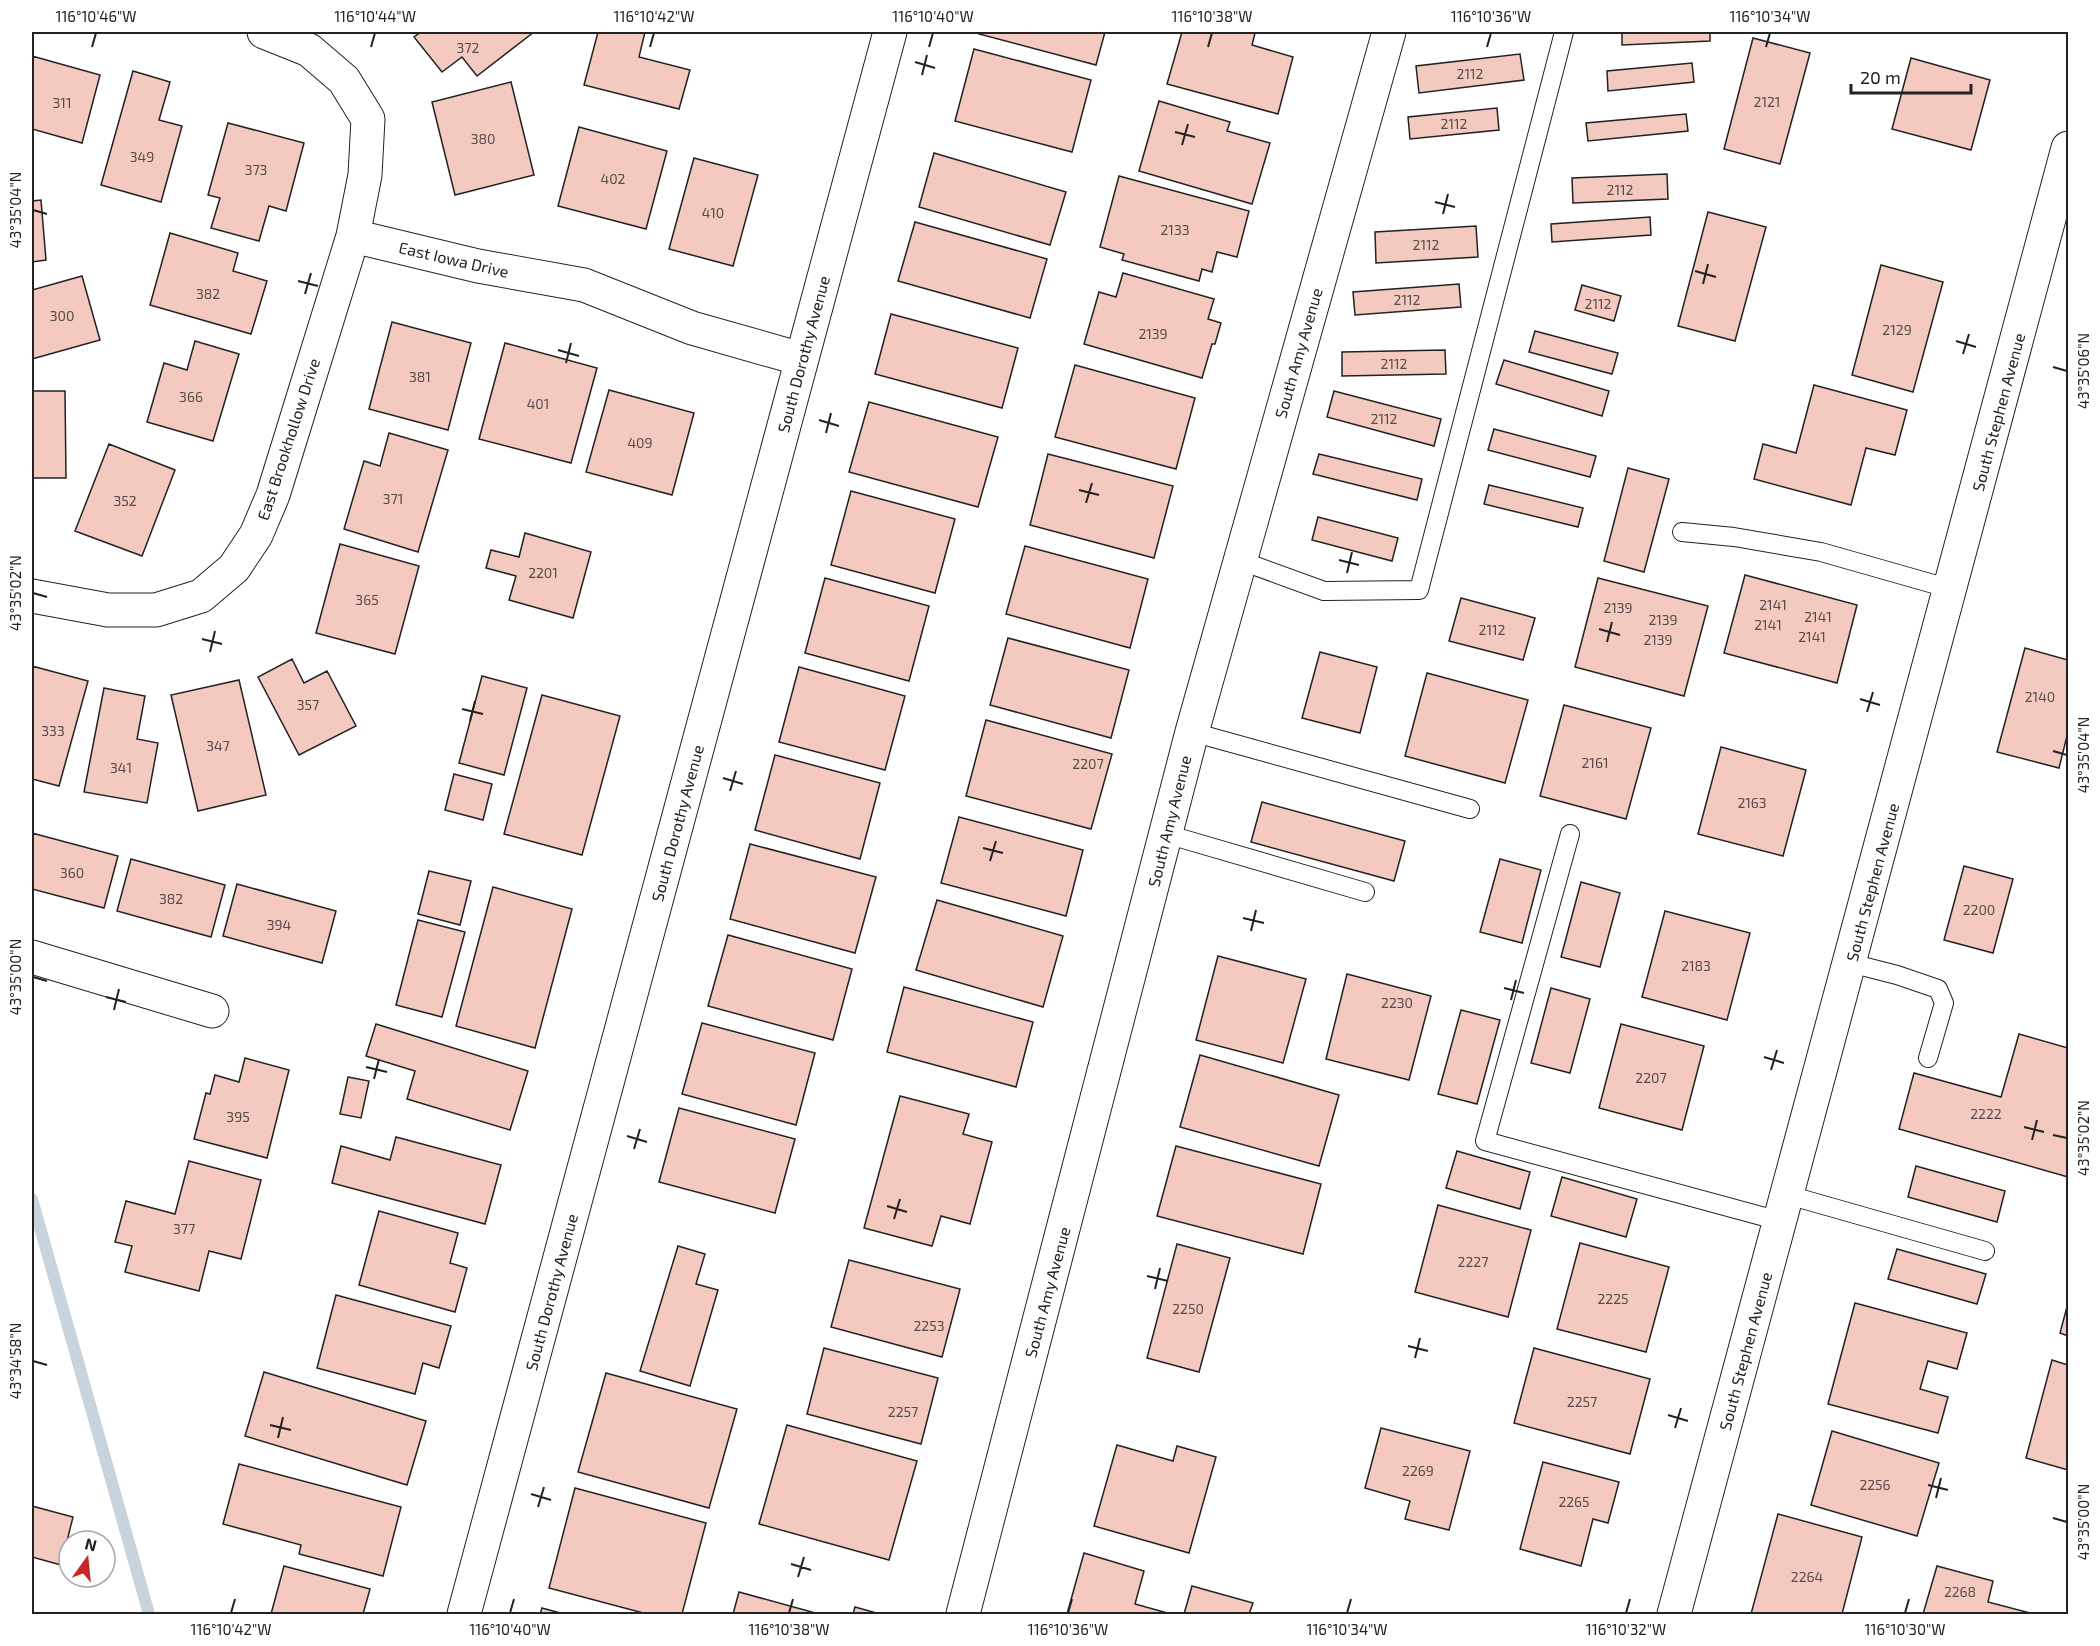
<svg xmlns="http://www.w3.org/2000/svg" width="2100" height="1646" font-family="'Exo 2',sans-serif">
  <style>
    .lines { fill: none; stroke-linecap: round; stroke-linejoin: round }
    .stream { stroke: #c7d3dd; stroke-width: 12 }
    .building { fill: #f3c9c0; stroke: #222; stroke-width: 1.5 }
    .service-casing { stroke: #222; stroke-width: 20 }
    .minor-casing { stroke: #222; stroke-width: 35 }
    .service { stroke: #fff; stroke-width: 18 }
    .minor { stroke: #fff; stroke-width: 33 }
    .ticks { fill: none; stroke: #222; stroke-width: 2 }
    .labels { text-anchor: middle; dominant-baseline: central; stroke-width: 4.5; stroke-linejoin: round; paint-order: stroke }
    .number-label { font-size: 14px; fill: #564c4a }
    .street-label { font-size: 16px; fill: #222; stroke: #fff }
    .neatline { fill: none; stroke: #222; stroke-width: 2 }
    .ticks-label { font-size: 15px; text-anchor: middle; fill: #222 }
  </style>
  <rect width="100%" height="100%" fill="#fff"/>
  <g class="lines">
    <path class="stream" d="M 32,1199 L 149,1614"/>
  </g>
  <path class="building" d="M 421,32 L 534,32 L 477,76 L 462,57 L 442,72 L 414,37 Z
    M 598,32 L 645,32 L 639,57 L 690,70 L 679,109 L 584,85 Z
    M 979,32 L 1105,32 L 1096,65 L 979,34 Z
    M 1182,32 L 1249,32 L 1255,33 L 1252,45 L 1293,57 L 1278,114 L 1167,84 Z
    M 1622,32 L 1710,32 L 1710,41 L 1622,45 Z
    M 1753,38 L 1810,53 L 1780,164 L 1724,149 Z
    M 974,49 L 1091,80 L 1072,152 L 955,121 Z
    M 1520,54 L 1524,80 L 1419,93 L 1416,66 Z
    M 32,56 L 100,75 L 82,143 L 32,129 Z
    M 1911,58 L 1990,80 L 1971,150 L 1892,129 Z
    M 1692,63 L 1694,82 L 1608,91 L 1607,71 Z
    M 133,71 L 170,82 L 159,120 L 182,126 L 161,202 L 101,185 Z
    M 511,82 L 534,175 L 455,195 L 432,102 Z
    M 1159,101 L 1230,122 L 1227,131 L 1270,143 L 1252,204 L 1139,171 Z
    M 1497,108 L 1499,130 L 1410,139 L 1408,117 Z
    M 1686,114 L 1688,131 L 1588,141 L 1586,123 Z
    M 228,123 L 304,143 L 286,211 L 269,206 L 259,241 L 211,228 L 220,198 L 208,195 Z
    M 579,127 L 667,151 L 646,229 L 558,206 Z
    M 934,153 L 1066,192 L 1050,245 L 919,207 Z
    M 694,158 L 758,175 L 733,266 L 669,249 Z
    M 1667,174 L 1668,199 L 1573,203 L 1572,178 Z
    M 1119,176 L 1249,211 L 1237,257 L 1217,252 L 1212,272 L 1202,269 L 1199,281 L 1122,260 L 1124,254 L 1100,247 Z
    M 41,200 L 46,260 L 32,262 L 32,201 Z
    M 1708,212 L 1766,227 L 1735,341 L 1678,326 Z
    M 1650,217 L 1651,235 L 1552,242 L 1551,224 Z
    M 915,222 L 1047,259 L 1030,318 L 898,281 Z
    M 1476,226 L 1478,257 L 1376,263 L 1375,232 Z
    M 170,233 L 238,253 L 233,271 L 267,281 L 251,334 L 150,305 Z
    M 1881,265 L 1943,282 L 1913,392 L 1852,375 Z
    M 1123,273 L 1214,299 L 1208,319 L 1221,323 L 1215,344 L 1212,344 L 1202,378 L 1084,344 L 1099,292 L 1116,297 Z
    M 82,276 L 100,340 L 32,359 L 32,290 Z
    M 1459,284 L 1461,307 L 1355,315 L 1353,292 Z
    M 1582,285 L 1621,296 L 1614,321 L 1575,310 Z
    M 891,314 L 1018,348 L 1002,408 L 875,374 Z
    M 392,322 L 471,343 L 448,430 L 369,409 Z
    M 1535,331 L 1618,353 L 1612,374 L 1529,352 Z
    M 195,341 L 239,354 L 213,441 L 147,422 L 164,363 L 187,370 Z
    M 505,343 L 597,368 L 571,463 L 479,439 Z
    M 1445,350 L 1446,374 L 1342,376 L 1342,352 Z
    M 1504,360 L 1609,391 L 1602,416 L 1496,384 Z
    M 1075,365 L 1195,398 L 1176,469 L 1055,437 Z
    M 1814,385 L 1907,410 L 1895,455 L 1866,448 L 1851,505 L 1754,479 L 1763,444 L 1796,453 Z
    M 609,390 L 694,413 L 672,495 L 586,472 Z
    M 32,391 L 65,391 L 66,478 L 32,478 Z
    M 1334,391 L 1441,419 L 1434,446 L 1327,417 Z
    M 869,402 L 998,437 L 978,507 L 849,472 Z
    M 1494,429 L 1596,456 L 1590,477 L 1488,450 Z
    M 389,433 L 448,450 L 418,552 L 344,529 L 364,461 L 380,466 Z
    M 109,444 L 175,470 L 142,556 L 75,531 Z
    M 1048,454 L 1173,486 L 1154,558 L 1030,525 Z
    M 1319,454 L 1422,479 L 1417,500 L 1313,474 Z
    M 1628,468 L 1669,479 L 1644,572 L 1604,561 Z
    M 1489,485 L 1583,508 L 1578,527 L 1484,504 Z
    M 851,491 L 955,519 L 935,593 L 831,565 Z
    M 1318,517 L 1398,538 L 1392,561 L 1312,540 Z
    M 525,533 L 591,552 L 573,618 L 509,600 L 516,576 L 486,568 L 491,550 L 519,557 Z
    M 340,544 L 419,566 L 395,654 L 316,633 Z
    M 1025,546 L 1148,579 L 1130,648 L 1006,614 Z
    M 1745,575 L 1857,605 L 1837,683 L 1724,653 Z
    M 825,578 L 929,606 L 909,681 L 805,653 Z
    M 1598,578 L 1708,606 L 1684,696 L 1575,667 Z
    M 1461,598 L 1535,618 L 1523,660 L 1449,641 Z
    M 1008,638 L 1129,670 L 1111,738 L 990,705 Z
    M 2025,648 L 2068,660 L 2068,732 L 2059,768 L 1997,752 Z
    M 1320,652 L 1377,667 L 1360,733 L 1302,718 Z
    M 292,659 L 304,683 L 327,671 L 356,726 L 299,755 L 258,677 Z
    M 32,666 L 88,681 L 59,786 L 32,779 Z
    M 799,667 L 905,696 L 885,770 L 779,742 Z
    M 1427,673 L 1528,700 L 1505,783 L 1405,756 Z
    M 482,676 L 527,688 L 504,775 L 459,763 Z
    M 239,680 L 266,795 L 198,811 L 171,695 Z
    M 104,688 L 145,696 L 137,739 L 158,743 L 147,803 L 84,792 Z
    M 542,695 L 620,716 L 582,855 L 504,834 Z
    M 1564,705 L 1651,728 L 1626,819 L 1540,796 Z
    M 986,720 L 1112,754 L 1091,829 L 966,796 Z
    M 1721,747 L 1806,770 L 1783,856 L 1698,834 Z
    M 775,755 L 880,783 L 860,859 L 755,830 Z
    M 454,774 L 492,784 L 483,820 L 445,810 Z
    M 1262,802 L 1405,841 L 1394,881 L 1251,842 Z
    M 959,817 L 1083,850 L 1066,916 L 941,883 Z
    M 32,833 L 118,856 L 104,908 L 32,889 Z
    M 750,844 L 876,877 L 855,953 L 730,919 Z
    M 131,859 L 225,885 L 211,937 L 117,911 Z
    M 1500,859 L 1541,870 L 1522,943 L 1480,932 Z
    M 1964,866 L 2013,879 L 1993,953 L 1944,940 Z
    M 429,871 L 471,881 L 460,925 L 418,914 Z
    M 1581,882 L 1620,893 L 1600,967 L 1561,957 Z
    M 237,884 L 336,911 L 322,963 L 223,936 Z
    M 493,887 L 572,909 L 535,1048 L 456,1026 Z
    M 937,900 L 1063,936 L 1043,1007 L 916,970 Z
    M 1665,911 L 1750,933 L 1727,1020 L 1642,997 Z
    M 418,920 L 465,932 L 442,1017 L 396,1005 Z
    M 728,935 L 852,969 L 833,1040 L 708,1006 Z
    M 1218,956 L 1306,979 L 1283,1063 L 1196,1040 Z
    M 1347,974 L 1431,996 L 1409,1080 L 1326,1059 Z
    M 904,987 L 1033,1022 L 1016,1087 L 887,1052 Z
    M 1551,988 L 1590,999 L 1570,1073 L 1531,1063 Z
    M 1461,1010 L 1500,1020 L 1477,1104 L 1438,1094 Z
    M 702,1023 L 815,1053 L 796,1125 L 682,1094 Z
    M 376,1024 L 528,1071 L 510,1130 L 407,1099 L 415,1071 L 366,1056 Z
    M 1621,1024 L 1704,1046 L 1682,1130 L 1599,1108 Z
    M 2019,1034 L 2068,1048 L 2068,1177 L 1899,1129 L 1914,1073 L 2001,1097 Z
    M 1200,1055 L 1339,1095 L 1319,1166 L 1180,1127 Z
    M 245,1058 L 289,1070 L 267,1158 L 194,1139 L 206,1093 L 210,1094 L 215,1075 L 239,1082 Z
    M 348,1077 L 369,1081 L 361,1118 L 340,1114 Z
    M 900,1096 L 969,1114 L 963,1134 L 992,1142 L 970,1224 L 941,1216 L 932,1246 L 864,1228 Z
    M 679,1108 L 795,1139 L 775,1213 L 659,1182 Z
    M 396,1137 L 501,1165 L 485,1224 L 332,1183 L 341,1146 L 390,1160 Z
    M 1176,1146 L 1321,1184 L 1303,1254 L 1157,1216 Z
    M 1457,1151 L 1530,1172 L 1520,1209 L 1446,1188 Z
    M 189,1161 L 261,1180 L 241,1259 L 209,1251 L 199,1291 L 125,1272 L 132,1246 L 115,1242 L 126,1201 L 175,1214 Z
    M 1916,1166 L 2005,1191 L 1997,1222 L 1908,1197 Z
    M 1562,1177 L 1637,1199 L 1626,1237 L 1551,1216 Z
    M 1438,1205 L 1531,1230 L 1508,1317 L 1415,1292 Z
    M 379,1211 L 458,1233 L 450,1263 L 467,1268 L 455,1312 L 359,1285 Z
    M 1580,1243 L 1669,1267 L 1646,1352 L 1557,1329 Z
    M 1177,1244 L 1230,1258 L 1199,1372 L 1147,1358 Z
    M 678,1246 L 705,1254 L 696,1284 L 718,1290 L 690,1386 L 640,1371 Z
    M 1897,1249 L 1986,1274 L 1977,1304 L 1888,1279 Z
    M 849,1260 L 960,1289 L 942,1357 L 831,1327 Z
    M 336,1295 L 451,1326 L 439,1368 L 423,1363 L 415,1394 L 317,1368 Z
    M 1855,1303 L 1967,1333 L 1957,1369 L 1928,1361 L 1920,1389 L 1948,1397 L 1938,1433 L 1828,1404 Z
    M 2068,1303 L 2068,1336 L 2060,1333 Z
    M 824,1348 L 938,1378 L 921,1444 L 807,1414 Z
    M 1534,1348 L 1650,1379 L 1630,1454 L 1514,1423 Z
    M 2052,1360 L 2068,1365 L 2068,1470 L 2026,1458 Z
    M 264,1372 L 426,1421 L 407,1485 L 245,1436 Z
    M 606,1373 L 737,1409 L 709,1508 L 578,1472 Z
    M 787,1425 L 917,1461 L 889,1560 L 759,1524 Z
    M 1381,1428 L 1470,1451 L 1449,1530 L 1405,1519 L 1410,1501 L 1365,1488 Z
    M 1832,1431 L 1939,1463 L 1917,1536 L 1811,1505 Z
    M 1117,1445 L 1173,1461 L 1177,1446 L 1216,1457 L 1189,1553 L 1094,1526 Z
    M 1543,1462 L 1619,1482 L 1608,1523 L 1593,1519 L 1581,1566 L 1520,1549 Z
    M 239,1464 L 401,1507 L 383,1576 L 299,1554 L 301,1545 L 223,1524 Z
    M 575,1488 L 706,1523 L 682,1614 L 647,1614 L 549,1588 Z
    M 32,1506 L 73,1517 L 61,1565 L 32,1557 Z
    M 1778,1514 L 1862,1537 L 1842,1614 L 1751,1614 Z
    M 1084,1553 L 1144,1571 L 1135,1604 L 1171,1614 L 1067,1614 Z
    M 284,1566 L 370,1589 L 363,1614 L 271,1614 Z
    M 1937,1566 L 1993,1581 L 1988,1602 L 2034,1614 L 1923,1614 Z
    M 1192,1586 L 1253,1603 L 1249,1614 L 1184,1614 Z
    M 739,1592 L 819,1614 L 733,1614 Z
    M 855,1607 L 880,1614 L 853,1614 Z
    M 542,1608 L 564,1614 L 540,1614 Z"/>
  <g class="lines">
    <g class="service-casing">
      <path id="service" d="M 1682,532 L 1734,537 L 1821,552 L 1951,589
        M 1239,560 L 1324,591 L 1419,590 L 1564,32
        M 1192,732 L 1470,809
        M 1166,834 L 1365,892
        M 1570,834 L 1485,1141 L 1780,1221
        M 1850,963 L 1897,975 L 1938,989 L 1944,1003 L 1928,1058
        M 1788,1195 L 1985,1251"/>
    </g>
    <g class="minor-casing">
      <path id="minor" d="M 264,32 L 309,50 L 344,80 L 368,119 L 365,175 L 353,236 L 478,266 L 584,285 L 692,328 L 801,359
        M 32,596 L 108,610 L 156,610 L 201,596 L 234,568 L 256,535 L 273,495 L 353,236
        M 32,957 L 212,1011
        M 464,1614 L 890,32
        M 963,1614 L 1192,732 L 1389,32
        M 1674,1614 L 2068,148"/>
    </g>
    <use href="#service" class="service"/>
    <use href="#minor" class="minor"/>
  </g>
  <path class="ticks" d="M 92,47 L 96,33M 371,47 L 375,33M 650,47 L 654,33M 929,47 L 933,33M 1208,47 L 1212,33M 1487,47 L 1491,33M 1766,47 L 1770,33M 915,62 L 935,68M 922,75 L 927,55M 1175,132 L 1195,137M 1182,145 L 1188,124M 1435,202 L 1455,207M 33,210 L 47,214M 1443,214 L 1448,194M 1695,271 L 1716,277M 298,281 L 318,286M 1703,284 L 1708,264M 305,294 L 311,273M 1956,341 L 1976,347M 558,350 L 579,356M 1963,354 L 1969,334M 566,363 L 571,343M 2053,367 L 2067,371M 819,420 L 839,426M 826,433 L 831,413M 1079,490 L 1099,495M 1086,503 L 1092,483M 1339,560 L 1359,565M 1347,573 L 1352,552M 33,593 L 47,597M 1599,629 L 1620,635M 202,639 L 222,644M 1607,642 L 1612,622M 210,652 L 215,631M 1860,699 L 1880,705M 462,709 L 483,714M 1867,712 L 1873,692M 470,721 L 475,701M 2053,751 L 2067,755M 723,778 L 743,784M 730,791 L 736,771M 983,848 L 1003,853M 990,861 L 996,841M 1243,918 L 1264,923M 1251,931 L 1256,910M 33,977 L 47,981M 1504,988 L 1524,993M 106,997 L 126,1002M 1511,1000 L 1516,980M 114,1010 L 119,989M 1764,1057 L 1784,1063M 366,1067 L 387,1072M 1771,1070 L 1777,1050M 374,1079 L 379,1059M 2024,1127 L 2044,1132M 2053,1135 L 2067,1138M 627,1136 L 647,1142M 2032,1140 L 2037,1120M 634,1149 L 640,1129M 887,1206 L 907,1212M 894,1219 L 900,1199M 1147,1276 L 1168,1281M 1155,1289 L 1160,1268M 1408,1346 L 1428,1351M 1415,1358 L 1420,1338M 33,1361 L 47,1365M 1668,1415 L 1688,1421M 270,1425 L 291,1430M 1675,1428 L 1681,1408M 278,1438 L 283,1417M 1928,1485 L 1948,1490M 531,1494 L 551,1500M 1936,1498 L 1941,1478M 538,1507 L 544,1487M 2053,1518 L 2067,1522M 791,1564 L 811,1570M 798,1577 L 804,1557M 231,1613 L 235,1599M 510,1613 L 514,1599M 789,1613 L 793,1599M 1068,1613 L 1072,1599M 1347,1613 L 1351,1599M 1626,1613 L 1630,1599M 1905,1613 L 1909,1599"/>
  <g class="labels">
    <g class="number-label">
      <text x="468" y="47">372</text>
      <text x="1470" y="73">2112</text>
      <text x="1767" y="101">2121</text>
      <text x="62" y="102">311</text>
      <text x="1454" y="123">2112</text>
      <text x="483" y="138">380</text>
      <text x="142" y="156">349</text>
      <text x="256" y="169">373</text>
      <text x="613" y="178">402</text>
      <text x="1620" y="189">2112</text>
      <text x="713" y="212">410</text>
      <text x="1175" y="229">2133</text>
      <text x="1426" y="244">2112</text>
      <text x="208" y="293">382</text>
      <text x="1407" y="299">2112</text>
      <text x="1598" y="303">2112</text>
      <text x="62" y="315">300</text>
      <text x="1897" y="329">2129</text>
      <text x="1153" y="333">2139</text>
      <text x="1394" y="363">2112</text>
      <text x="420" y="376">381</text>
      <text x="191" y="396">366</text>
      <text x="538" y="403">401</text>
      <text x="1384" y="418">2112</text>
      <text x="640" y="442">409</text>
      <text x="393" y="498">371</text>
      <text x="125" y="500">352</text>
      <text x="543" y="572">2201</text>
      <text x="367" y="599">365</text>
      <text x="1773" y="604">2141</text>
      <text x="1618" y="607">2139</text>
      <text x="1818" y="616">2141</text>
      <text x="1663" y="619">2139</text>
      <text x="1768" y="624">2141</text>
      <text x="1492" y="629">2112</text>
      <text x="1812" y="636">2141</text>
      <text x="1658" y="639">2139</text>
      <text x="2040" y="696">2140</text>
      <text x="308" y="704">357</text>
      <text x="53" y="730">333</text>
      <text x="218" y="745">347</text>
      <text x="1595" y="762">2161</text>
      <text x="1088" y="763">2207</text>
      <text x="121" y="767">341</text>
      <text x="1752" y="802">2163</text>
      <text x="72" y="872">360</text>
      <text x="171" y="898">382</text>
      <text x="1979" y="909">2200</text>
      <text x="279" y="924">394</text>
      <text x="1696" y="965">2183</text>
      <text x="1397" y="1002">2230</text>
      <text x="1651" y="1077">2207</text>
      <text x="1986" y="1113">2222</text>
      <text x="238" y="1116">395</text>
      <text x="184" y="1228">377</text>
      <text x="1473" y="1261">2227</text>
      <text x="1613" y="1298">2225</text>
      <text x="1188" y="1308">2250</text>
      <text x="929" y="1325">2253</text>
      <text x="1582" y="1401">2257</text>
      <text x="903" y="1411">2257</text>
      <text x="1418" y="1470">2269</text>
      <text x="1875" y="1484">2256</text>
      <text x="1574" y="1501">2265</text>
      <text x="1807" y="1576">2264</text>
      <text x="1960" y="1591">2268</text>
    </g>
    <g class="street-label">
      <text transform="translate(454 259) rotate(13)">East Iowa Drive</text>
      <text transform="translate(1298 353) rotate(-74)">South Amy Avenue</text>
      <text transform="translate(803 354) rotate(-75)">South Dorothy Avenue</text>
      <text transform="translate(1998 412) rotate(-75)">South Stephen Avenue</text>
      <text transform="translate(288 439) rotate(-72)">East Brookhollow Drive</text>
      <text transform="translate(1169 821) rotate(-76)">South Amy Avenue</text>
      <text transform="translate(677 823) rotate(-75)">South Dorothy Avenue</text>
      <text transform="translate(1872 882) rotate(-75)">South Stephen Avenue</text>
      <text transform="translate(551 1292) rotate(-75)">South Dorothy Avenue</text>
      <text transform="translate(1047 1292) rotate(-75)">South Amy Avenue</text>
      <text transform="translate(1745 1351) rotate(-75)">South Stephen Avenue</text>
    </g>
  </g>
  <rect width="2100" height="1646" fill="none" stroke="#ffffff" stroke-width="66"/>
  <g transform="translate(87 1559) rotate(15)"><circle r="28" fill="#ffffff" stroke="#a7a7a7" stroke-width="1.5"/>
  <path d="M0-4.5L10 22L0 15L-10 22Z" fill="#c62828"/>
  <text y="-9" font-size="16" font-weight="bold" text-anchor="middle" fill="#222222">N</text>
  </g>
  <path d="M1851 84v9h120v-9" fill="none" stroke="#222222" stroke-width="3"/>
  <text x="1860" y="84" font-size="18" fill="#222222" stroke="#ffffff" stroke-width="4.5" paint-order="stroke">20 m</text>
  <rect x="33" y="33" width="2034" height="1580" class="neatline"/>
  <g class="ticks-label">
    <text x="96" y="22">116°10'46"W</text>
    <text x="375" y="22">116°10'44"W</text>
    <text x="654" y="22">116°10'42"W</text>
    <text x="933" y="22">116°10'40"W</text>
    <text x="1212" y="22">116°10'38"W</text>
    <text x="1491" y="22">116°10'36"W</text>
    <text x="1770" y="22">116°10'34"W</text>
    <text transform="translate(16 210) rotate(-90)" y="5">43°35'04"N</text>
    <text transform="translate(2084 371) rotate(-90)" y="5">43°35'06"N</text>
    <text transform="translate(16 593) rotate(-90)" y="5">43°35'02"N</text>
    <text transform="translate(2084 755) rotate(-90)" y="5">43°35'04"N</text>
    <text transform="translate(16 977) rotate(-90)" y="5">43°35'00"N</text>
    <text transform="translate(2084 1138) rotate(-90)" y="5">43°35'02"N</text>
    <text transform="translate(16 1361) rotate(-90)" y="5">43°34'58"N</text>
    <text transform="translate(2084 1522) rotate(-90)" y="5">43°35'00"N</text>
    <text x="231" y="1635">116°10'42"W</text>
    <text x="510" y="1635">116°10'40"W</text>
    <text x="789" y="1635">116°10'38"W</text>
    <text x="1068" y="1635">116°10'36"W</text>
    <text x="1347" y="1635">116°10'34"W</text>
    <text x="1626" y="1635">116°10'32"W</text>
    <text x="1905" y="1635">116°10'30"W</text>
  </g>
</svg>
